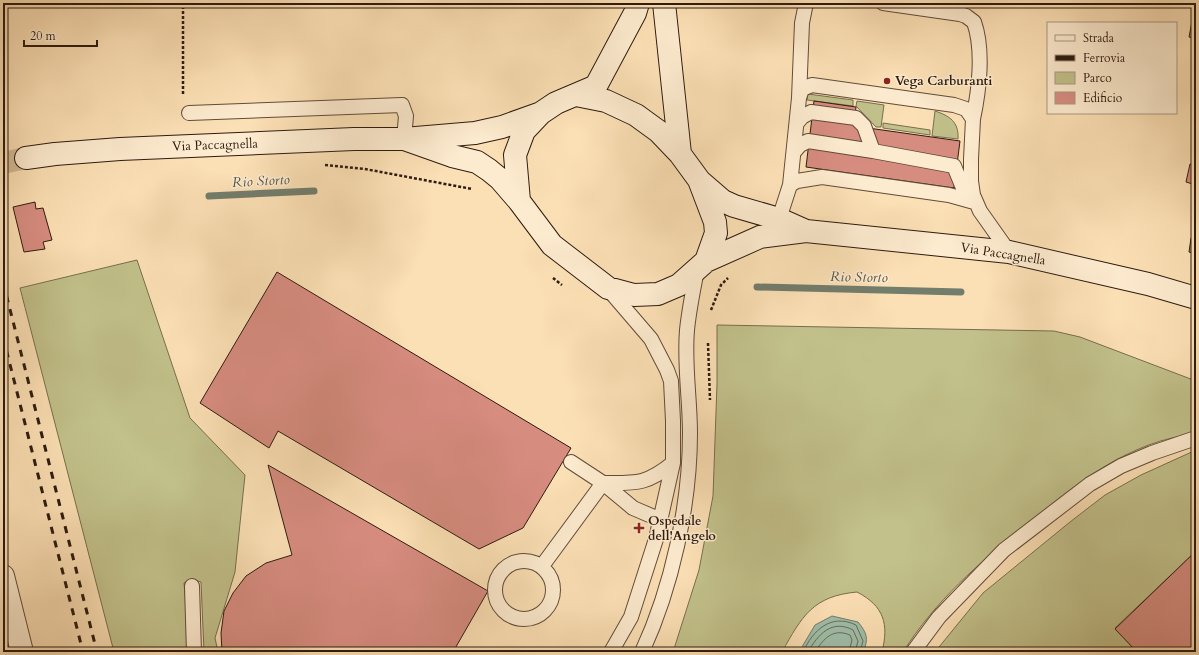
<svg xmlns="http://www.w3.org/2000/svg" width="1199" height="655" font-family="Cardo,serif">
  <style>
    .green { fill: #c2c18b; stroke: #786e4e }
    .water { fill: #a0bea9; stroke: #727d6c }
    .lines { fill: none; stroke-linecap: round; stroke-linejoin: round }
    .shore { stroke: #666c5c; stroke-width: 1 }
    .stream { stroke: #727d6c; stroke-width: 7 }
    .building { fill: #d78c80; stroke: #2d1b10 }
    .secondary-tunnel { stroke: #d3b994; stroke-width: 22; stroke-dasharray: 22 11; stroke-linecap: butt }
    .lane-casing { stroke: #614c39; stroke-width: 16 }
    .street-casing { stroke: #614c39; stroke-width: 24 }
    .secondary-casing { stroke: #2d1b10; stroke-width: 24 }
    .path { stroke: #2d1b10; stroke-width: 2.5; stroke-dasharray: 3 2; stroke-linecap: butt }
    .lane { stroke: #fdebcf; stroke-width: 14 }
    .street { stroke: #fdebcf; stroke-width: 22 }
    .secondary { stroke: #fdebcf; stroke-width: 22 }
    .rail { stroke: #2d1b10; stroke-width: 3; stroke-dasharray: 7 7; stroke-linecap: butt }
    .poi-dot { fill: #8f2418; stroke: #fdebcf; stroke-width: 1.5 }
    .labels { text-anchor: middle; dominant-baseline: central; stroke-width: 3; stroke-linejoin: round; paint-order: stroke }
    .poi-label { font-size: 13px; font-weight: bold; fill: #2d1b10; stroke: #fdebcf; text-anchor: start }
    .street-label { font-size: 13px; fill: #2d1b10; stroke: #fdebcf }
    .water-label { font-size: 14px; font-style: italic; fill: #555446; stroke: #fdebcf }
  </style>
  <rect width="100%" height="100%" fill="#fce0b5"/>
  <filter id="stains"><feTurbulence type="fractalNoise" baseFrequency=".005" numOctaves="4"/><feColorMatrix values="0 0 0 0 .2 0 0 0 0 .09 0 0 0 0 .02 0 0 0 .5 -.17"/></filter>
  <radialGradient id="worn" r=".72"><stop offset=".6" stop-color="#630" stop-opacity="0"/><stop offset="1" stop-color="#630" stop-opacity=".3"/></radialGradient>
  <path class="green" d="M 808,94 L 853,100 L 853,106 L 807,100 Z
    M 857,101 L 884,105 L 881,127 L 876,127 L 856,106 Z
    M 935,111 C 950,116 959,122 958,139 L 932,136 Z
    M 883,123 L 930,130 L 930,135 L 883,128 Z
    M 137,260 L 190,418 L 245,475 L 235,572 L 215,638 L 218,652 L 204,652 L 201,582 L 192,579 L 184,583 L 190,652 L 114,652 L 20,288 Z
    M 717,325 L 1054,331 L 1080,337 L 1196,381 L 1196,434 C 1130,440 1074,485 1025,526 C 978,564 936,600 903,652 L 882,652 C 889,624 884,606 857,592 C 813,596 802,616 782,652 L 673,652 L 699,570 L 713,496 L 717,384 Z
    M 1196,450 L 1196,551 L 1115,628 L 1137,652 L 935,652 L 983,593 L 1070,522 L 1105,495 L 1141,475 Z"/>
  <path class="water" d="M 832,616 L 858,622 C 867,633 869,639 863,652 L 799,652 L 815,625 Z"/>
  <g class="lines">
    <path class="shore" d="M 803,652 C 813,630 831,613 856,625 L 863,641 L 860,652
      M 808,652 C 818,634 832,619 853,630 L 858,641 L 855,652
      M 815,652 C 824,638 833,628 850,635 L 852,640 L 849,652"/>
    <path class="stream" d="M 209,196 L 314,191
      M 757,287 L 961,292"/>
  </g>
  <path class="building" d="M 1194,11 L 1196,12 L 1196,39 L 1189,37 Z
    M 814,101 L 856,107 L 854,126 L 960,141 L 954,188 L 806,167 Z
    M 1190,164 L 1196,165 L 1196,185 L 1186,182 Z
    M 35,202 L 36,209 L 43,208 L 52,240 L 43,242 L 45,249 L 24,252 L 13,207 Z
    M 1191,238 L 1196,238 L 1196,254 L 1189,252 Z
    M 277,272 L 571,448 L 523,528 L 479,549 L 278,431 L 269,448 L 200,403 Z
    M 268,465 L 488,591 L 453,652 L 222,652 L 221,633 L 224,611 L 233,593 L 246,576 L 266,563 L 292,555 Z
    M 1196,551 L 1196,652 L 1137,652 L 1115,629 Z"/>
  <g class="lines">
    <path class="secondary-tunnel" d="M 3,163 L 26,158"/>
    <g class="lane-casing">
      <path id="lane" d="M 883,3 L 960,14 L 966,16 L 974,22 C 984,50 979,91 973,119
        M 799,98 L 802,23 L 806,3
        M 189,113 L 402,105 L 406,116 L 404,139
        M 797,123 L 802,117 L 811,112 L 856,118 L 864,126 L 873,151
        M 794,152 L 800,145 L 808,141 L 873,151 L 954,166 L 968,200
        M 790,185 L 797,181 L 822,177 L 949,195 L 974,202
        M 779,219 L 790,185 L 799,98 L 802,89 L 812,85 L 954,105 L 966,109 L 973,119 L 971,159 L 971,181 L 973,195 L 980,211 L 1009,252
        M 609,290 L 651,339 L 667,370 L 671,381 L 673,421 L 673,463 L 656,539 L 631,617 L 611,652
        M 571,462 L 603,483 L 633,508 L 661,520
        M 603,483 C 636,483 646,485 673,463
        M495 590a29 29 0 1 1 58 0a29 29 0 1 1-58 0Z
        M 542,566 L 603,483
        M 192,586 L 194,652
        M 642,652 C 672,587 690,505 690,433 C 690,399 684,364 687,330 C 689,310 693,290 697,270
        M 913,652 L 939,617 L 1004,550 L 1090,484 L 1121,466 L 1152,453 L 1196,438"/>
    </g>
    <g class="street-casing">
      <path id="street" d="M 3,576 L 22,652"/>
    </g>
    <g class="secondary-casing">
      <path id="secondary" d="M 664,3 L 680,154
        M 404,139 L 452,156 L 477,162 L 489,170 L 500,179 L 519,201 L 552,245 L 608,288 L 634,295 L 658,294 L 679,285 L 706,261 L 716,233 L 715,222 L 699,180 L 680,154 L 658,131 L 636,115 L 606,101 L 576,95
        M 26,158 L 55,154 L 120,149 L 354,139 L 404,139 L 475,133 L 502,127 L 541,113
        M 701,182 L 723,201 L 734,206 L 779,219 L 806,231
        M 519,201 L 515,155 L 524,131 L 541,113 L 556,103 L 596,86 L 635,13 L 638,3
        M 706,261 L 760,237 L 806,231 L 1009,252 L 1148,284 L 1196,298"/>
    </g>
    <path class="path" d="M 183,94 L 183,3
      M 325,165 L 365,169 L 472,189
      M 553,278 L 562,285
      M 711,310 L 721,285 L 728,278
      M 708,343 L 710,400"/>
    <use href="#lane" class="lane"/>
    <use href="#street" class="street"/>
    <use href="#secondary" class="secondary"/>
    <path class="rail" d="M 3,282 L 97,652
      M 3,337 L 83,652"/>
  </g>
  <g class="poi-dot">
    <circle cx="887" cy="81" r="4"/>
    <path d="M637 522h4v4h4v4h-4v4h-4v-4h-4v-4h4z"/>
  </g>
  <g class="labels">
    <g class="poi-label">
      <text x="895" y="81">Vega Carburanti</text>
      <text x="648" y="521">Ospedale<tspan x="648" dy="15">dell'Angelo</tspan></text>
    </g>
    <g class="street-label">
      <text transform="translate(215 145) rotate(-2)">Via Paccagnella</text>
      <text transform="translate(1003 254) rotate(9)">Via Paccagnella</text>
    </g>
    <g class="water-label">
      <text transform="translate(261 181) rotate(-3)">Rio Storto</text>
      <text transform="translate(859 277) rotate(1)">Rio Storto</text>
    </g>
  </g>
  <rect width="1199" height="655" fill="none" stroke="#fce0b5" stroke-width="16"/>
  <rect x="4" y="4" width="1191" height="647" fill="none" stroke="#2d1b10" stroke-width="2"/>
  <rect x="8" y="8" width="1183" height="639" fill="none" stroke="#2d1b10"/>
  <rect x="1047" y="22" width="130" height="92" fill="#fdebcf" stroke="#aa9883"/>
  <rect x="1055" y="35" width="20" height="6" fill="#fdebcf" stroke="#aa9883"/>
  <text x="1083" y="42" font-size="12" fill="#2d1b10">Strada</text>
  <rect x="1055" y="55" width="20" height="6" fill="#2d1b10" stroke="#aa9883"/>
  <text x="1083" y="62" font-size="12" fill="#2d1b10">Ferrovia</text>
  <rect x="1055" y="72" width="20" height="12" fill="#c2c18b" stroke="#aa9883"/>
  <text x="1083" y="82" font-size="12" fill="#2d1b10">Parco</text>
  <rect x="1055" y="92" width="20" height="12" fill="#d78c80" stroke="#aa9883"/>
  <text x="1083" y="102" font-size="12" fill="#2d1b10">Edificio</text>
  <path d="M24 40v6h73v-6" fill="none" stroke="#2d1b10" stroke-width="2"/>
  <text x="30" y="40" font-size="12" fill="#2d1b10" stroke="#fdebcf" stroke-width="3" paint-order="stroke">20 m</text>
  <rect width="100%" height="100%" filter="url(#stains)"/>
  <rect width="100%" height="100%" fill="url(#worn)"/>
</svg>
